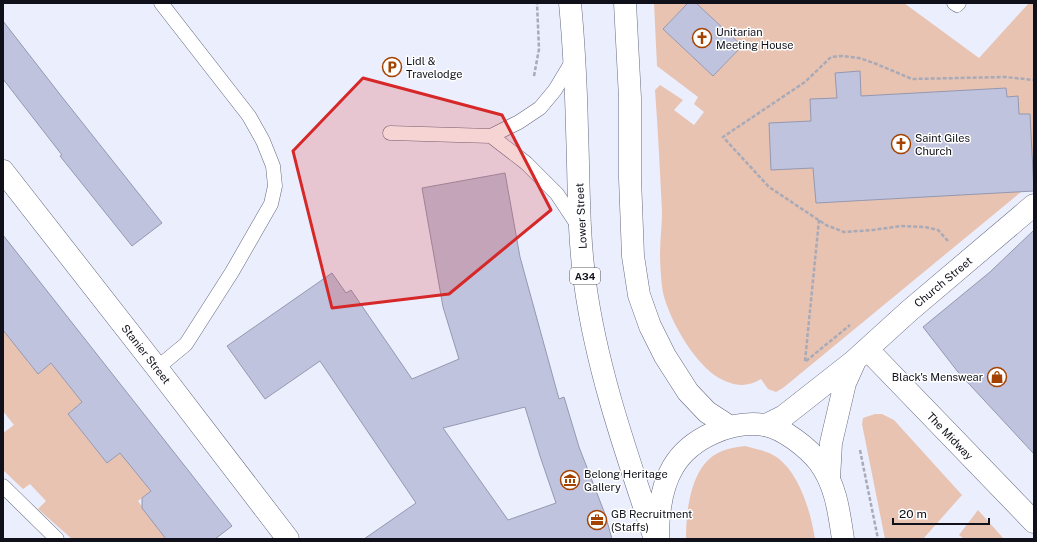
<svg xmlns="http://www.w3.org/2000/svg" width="1037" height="542" font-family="'Public Sans',sans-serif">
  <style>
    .green { fill: #e8c3b2 }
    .building { fill: #c0c3dd; stroke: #9498b0; fill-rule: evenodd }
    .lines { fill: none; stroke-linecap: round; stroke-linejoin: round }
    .service-casing { stroke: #65697f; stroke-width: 15 }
    .minor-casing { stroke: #65697f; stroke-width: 23 }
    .trunk-casing { stroke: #65697f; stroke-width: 23 }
    .path { stroke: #a8aab7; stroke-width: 2.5; stroke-dasharray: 4 2; stroke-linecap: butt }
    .service { stroke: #fff; stroke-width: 14 }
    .minor { stroke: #fff; stroke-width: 22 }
    .trunk { stroke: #fff; stroke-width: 22 }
    .marked { fill: #d62828; fill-opacity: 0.2; stroke: #d62828; stroke-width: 3; stroke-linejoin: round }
    .labels { text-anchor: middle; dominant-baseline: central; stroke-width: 3; stroke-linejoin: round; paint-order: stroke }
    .shield { fill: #fff; stroke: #57585e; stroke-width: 1 }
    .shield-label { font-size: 10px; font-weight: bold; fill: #0f1019 }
    .poi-label { font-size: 11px; fill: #0f1019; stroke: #fff; text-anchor: start }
    .street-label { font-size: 11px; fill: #0f1019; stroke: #fff }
  </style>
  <rect width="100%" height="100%" fill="#ebeefd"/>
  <path class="green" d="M 654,3 L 688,3 L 663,29 L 713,76 L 742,46 L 696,3 L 904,3 L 979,58 L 1029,3 L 1034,3 L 1034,178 L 1021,192 L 783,388 L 776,392 L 768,389 L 761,379 C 746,388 734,386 719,378 C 694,364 666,315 662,287 C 661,277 660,265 660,254 C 660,240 662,226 662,212 C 660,171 658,131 655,90 L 660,85 L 683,100 L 674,110 L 694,125 L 704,112 L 694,104 L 698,97 L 657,66 Z
    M 24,328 L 41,349 L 27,361 L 38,374 L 51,363 L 82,402 L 68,414 L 107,463 L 121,452 L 151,491 L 138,501 L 166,539 L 72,539 L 38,509 L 46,501 L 30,484 L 23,489 L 3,470 L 3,433 L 14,425 L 3,411 L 3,330 L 10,339 Z
    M 875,414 L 882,414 L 894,420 L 962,495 L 923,539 L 885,539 L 862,424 L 863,418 Z
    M 745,446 C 756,449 769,451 778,458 C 800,475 811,513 815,539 L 686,539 C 686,513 690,469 716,454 C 725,449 735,447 745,446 Z
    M 978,510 L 1004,539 L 964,539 L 959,535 Z"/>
  <path class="building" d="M 688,3 L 696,3 L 742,46 L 713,76 L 663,29 Z
    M 3,21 L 62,97 L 162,223 L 132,246 L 60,156 L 62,155 L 3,79 Z
    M 860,71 L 861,96 L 1006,88 L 1007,97 L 1018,96 L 1019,114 L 1030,114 L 1034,191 L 816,203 L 813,168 L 771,170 L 769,123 L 811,121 L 810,99 L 837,98 L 835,73 Z
    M 505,173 L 520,257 L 559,399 L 564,397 L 579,447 L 605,514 L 612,539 L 364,539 L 416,503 L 320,361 L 265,399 L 227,346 L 332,273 L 346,293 L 351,290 L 412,379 L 459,359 L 443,307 L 422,188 ZM 525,407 L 540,456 L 556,503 L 508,520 L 443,428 Z
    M 1034,230 L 1034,454 L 958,372 L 923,327 L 990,272 Z
    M 3,235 L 232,526 L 215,539 L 166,539 L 142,508 L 142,498 L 151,491 L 120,453 L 107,463 L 68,414 L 82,402 L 51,363 L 38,374 L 3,330 Z"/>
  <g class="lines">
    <g class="service-casing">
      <path id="service" d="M 954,3 L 957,5 L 959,3
        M 390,133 L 491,136 L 519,122 L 540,108 L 555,90 L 573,60
        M 491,136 L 526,163 L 557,194 L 579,227
        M 157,368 L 186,344 L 232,272 L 271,204 L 275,186 L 273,166 L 263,141 L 249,116 L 161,3
        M 3,486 L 57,539"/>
    </g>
    <g class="minor-casing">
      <path id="minor" d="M 3,171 L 157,368 L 288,539
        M 867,349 L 1034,522
        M 766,425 L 784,416 L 854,361 L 909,311 L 1034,205
        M 829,479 L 831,443 L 845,383 L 854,363"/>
    </g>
    <g class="trunk-casing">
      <path id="trunk" d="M 570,3 C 574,45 576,87 577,129 C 579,181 578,232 585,283 C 597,371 627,455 655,539
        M 625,3 L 630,98 L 630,178 L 633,256 L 639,295 L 650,326 L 665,356 L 688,392 L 707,412 L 730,427
        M 658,538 C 658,515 661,487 673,467 C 690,438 731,420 765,425 C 783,428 808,448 819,462 C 836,485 839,512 843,539"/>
    </g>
    <path class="path" d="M 534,76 L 539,49 L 537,3
      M 948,241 L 938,230 L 925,227 L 901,226 L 873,230 L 844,232 L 826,225 L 769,187 L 723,137 L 805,82 L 831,57 L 842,56 L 859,58 L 874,63 L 912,79 L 1005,77 L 1034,80
      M 805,361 L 819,220
      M 806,361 L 850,325
      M 860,450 L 878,539"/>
    <use href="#service" class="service"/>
    <use href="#minor" class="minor"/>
    <use href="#trunk" class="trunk"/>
  </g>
  <path class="marked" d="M 363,78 L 502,115 L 551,210 L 449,294 L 332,308 L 293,151 Z"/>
  <defs>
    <g id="church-ring" transform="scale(1)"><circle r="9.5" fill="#fff" stroke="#a44200" stroke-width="1.5"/><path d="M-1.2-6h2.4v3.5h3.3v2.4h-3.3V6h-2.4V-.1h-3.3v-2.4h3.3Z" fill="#a44200"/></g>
    <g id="parking-ring" transform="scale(1)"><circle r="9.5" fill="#fff" stroke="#a44200" stroke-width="1.5"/><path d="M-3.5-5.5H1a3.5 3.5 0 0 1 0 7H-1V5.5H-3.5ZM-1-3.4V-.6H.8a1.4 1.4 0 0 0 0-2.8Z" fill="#a44200"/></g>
    <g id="shop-ring" transform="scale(1)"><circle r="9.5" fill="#fff" stroke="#a44200" stroke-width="1.5"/><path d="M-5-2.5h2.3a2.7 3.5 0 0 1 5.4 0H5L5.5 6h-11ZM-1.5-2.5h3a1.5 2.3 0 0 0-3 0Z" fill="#a44200"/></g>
    <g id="museum-ring" transform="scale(1)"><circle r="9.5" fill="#fff" stroke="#a44200" stroke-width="1.5"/><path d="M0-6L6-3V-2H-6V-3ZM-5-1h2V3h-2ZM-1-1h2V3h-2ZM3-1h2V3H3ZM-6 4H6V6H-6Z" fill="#a44200"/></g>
    <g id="office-ring" transform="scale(1)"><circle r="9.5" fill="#fff" stroke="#a44200" stroke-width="1.5"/><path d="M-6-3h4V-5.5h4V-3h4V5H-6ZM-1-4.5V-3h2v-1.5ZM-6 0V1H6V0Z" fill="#a44200"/></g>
  </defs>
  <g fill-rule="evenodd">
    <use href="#church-ring" x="702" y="38"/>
    <use href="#parking-ring" x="392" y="67"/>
    <use href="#church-ring" x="901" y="144"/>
    <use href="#shop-ring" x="997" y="377"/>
    <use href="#museum-ring" x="570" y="480"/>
    <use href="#office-ring" x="597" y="520"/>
  </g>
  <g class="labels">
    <rect class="shield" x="570" y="268" width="30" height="16" rx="3"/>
    <g class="shield-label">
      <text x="585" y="276">A34</text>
    </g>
    <g class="poi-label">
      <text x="716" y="32">Unitarian<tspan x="716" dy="13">Meeting House</tspan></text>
      <text x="406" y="61">Lidl &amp;<tspan x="406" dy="13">Travelodge</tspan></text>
      <text x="915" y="138">Saint Giles<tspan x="915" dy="13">Church</tspan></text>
      <text x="983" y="377" text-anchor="end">Black's Menswear</text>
      <text x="584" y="474">Belong Heritage<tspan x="584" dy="13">Gallery</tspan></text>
      <text x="611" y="514">GB Recruitment<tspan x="611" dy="13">(Staffs)</tspan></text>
    </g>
    <g class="street-label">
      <text transform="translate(581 216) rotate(-93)">Lower Street</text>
      <text transform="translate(943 282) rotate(-40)">Church Street</text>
      <text transform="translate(146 354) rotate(52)">Stanier Street</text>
      <text transform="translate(950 436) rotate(46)">The Midway</text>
    </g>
  </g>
  <rect width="1037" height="542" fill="none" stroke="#0f1019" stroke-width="8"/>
  <path d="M893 518v6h96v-6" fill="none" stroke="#0f1019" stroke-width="2"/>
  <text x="899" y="518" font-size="12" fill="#0f1019" stroke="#ffffff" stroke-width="3" paint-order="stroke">20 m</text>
</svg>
